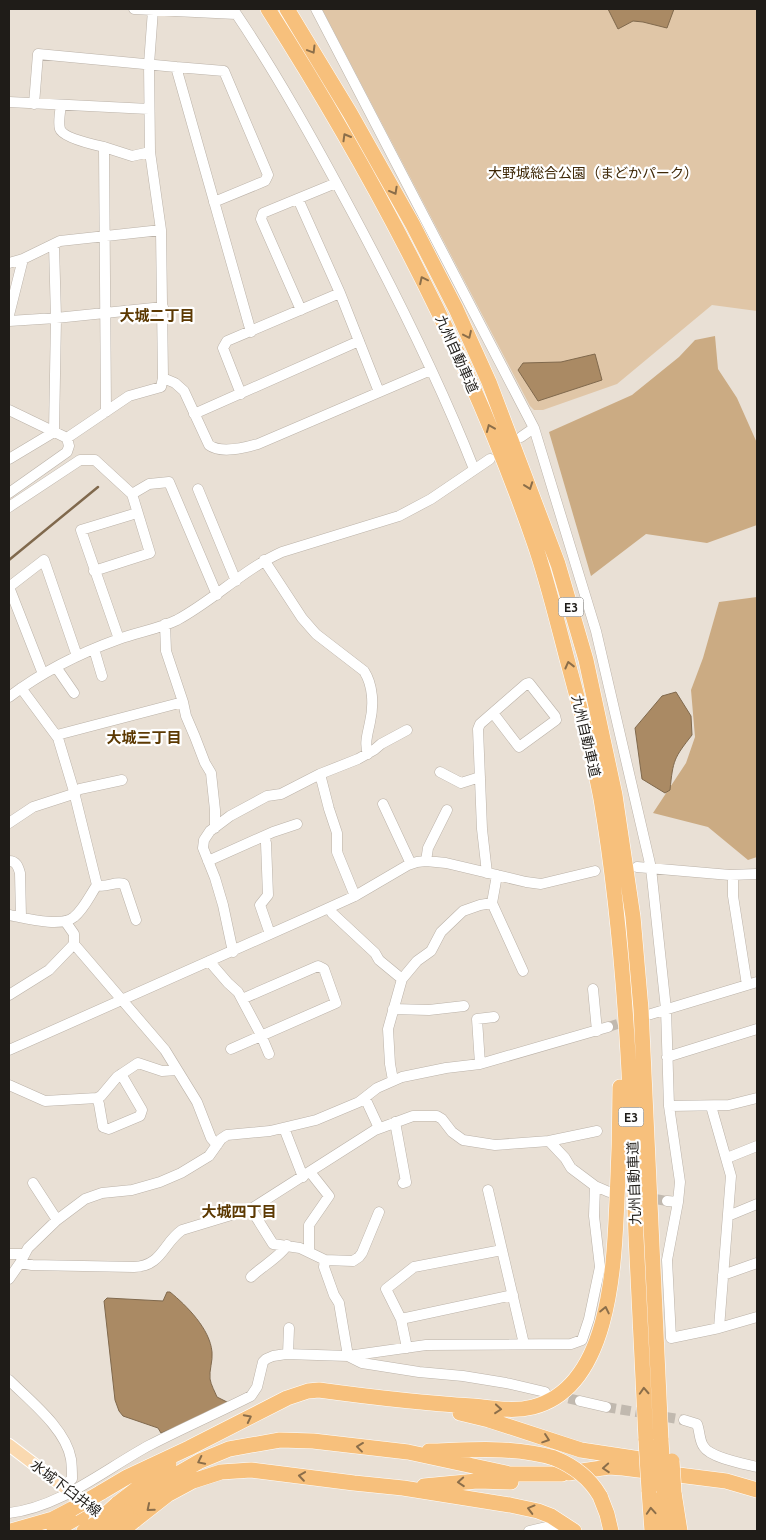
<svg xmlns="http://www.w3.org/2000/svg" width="766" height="1540" font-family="Ubuntu,'Noto Sans JP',sans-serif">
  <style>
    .green { fill: #e0c6a7 }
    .forest { fill: #cbab83 }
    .water { fill: #aa8a64; stroke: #80694d }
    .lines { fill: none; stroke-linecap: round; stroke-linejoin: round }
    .stream { stroke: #80694d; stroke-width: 2.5 }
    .minor-tunnel { stroke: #c1b9af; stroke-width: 10; stroke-dasharray: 10 5; stroke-linecap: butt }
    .minor-casing { stroke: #bbb2a8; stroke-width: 11 }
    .major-casing { stroke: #fff; stroke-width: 14 }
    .highway-casing { stroke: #fff; stroke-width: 16 }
    .minor { stroke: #fff; stroke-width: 10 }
    .major { stroke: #fad9b0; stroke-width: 12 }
    .highway { stroke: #f7c07c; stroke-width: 15 }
    .highway-bridge-casing { stroke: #fff; stroke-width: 16; stroke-linecap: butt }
    .highway-bridge { stroke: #f7c07c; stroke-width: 15 }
    .oneway { stroke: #8b6e4a }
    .labels { text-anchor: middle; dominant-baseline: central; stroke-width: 4.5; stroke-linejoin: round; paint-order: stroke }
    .shield { fill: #fff; stroke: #62605d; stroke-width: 1 }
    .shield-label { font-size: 12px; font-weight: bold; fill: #1f1c18 }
    .park-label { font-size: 14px; fill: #3e2706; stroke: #fff }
    .street-label { font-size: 14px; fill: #1f1c18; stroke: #fff }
    .neighbourhood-label { font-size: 15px; font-weight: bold; fill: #5c3902; stroke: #fff }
  </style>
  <rect width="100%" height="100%" fill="#e9e0d5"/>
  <path class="green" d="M 322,9 L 757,9 L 757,311 L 712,305 L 617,384 L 543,410 L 534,410 L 530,406 Z"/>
  <path class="forest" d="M 715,336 L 718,369 L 737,398 L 757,443 L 757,525 L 707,543 L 646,534 L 591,576 L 549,432 L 632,395 L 679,357 L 695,340 Z
    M 757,597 L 757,857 L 748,860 L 708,827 L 653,813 L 686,763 L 695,737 L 691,690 L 703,658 L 719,602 Z"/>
  <path class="water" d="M 608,9 L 674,9 L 667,28 L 643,22 L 633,21 L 618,29 Z
    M 595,354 L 602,380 L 538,401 L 518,370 L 523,363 L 561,362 Z
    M 676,692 L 691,716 L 692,735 C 674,758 673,760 670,790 L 665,793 L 642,779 L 635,728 L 662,696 Z
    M 167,1292 L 170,1292 C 187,1306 210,1329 212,1352 C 213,1361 209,1370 210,1379 C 211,1385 215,1392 217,1397 L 227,1402 L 226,1407 L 161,1433 L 158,1428 L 123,1416 L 119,1411 L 115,1400 L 104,1301 L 107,1298 L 163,1301 Z"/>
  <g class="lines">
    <path class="stream" d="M 9,560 L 98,487"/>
    <path class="minor-tunnel" d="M 608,1027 L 631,1020
      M 612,1192 L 667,1201
      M 554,1395 L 580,1401
      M 606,1407 L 684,1420"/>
    <g class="minor-casing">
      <path id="minor" d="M 134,9 L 236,14
        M 233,9 C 277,74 315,143 352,212 C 397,296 439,380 474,469
        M 316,9 L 534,428 L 596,631 L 651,868 L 666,1009 L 669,1106 L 680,1182 L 678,1202 L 667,1260 L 671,1338 L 719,1328 L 757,1317
        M 9,102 L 149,109
        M 34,104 L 38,54 L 176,67
        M 61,105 C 60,112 58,123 60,129 C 63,138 95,145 104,147
        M 150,152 L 149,64 L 153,10
        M 298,199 L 340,293 L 379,392
        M 214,202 L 265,181 L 268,175 L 224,71 L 176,67 C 201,155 226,244 251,332
        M 54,245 L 56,318 L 54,432
        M 9,263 L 23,259 L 60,241 L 161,230
        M 301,310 L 261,219 L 263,213 L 336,183
        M 9,315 L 23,259
        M 9,321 L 56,318 L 163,307
        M 163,378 L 175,383 L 184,391 L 209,445 C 221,454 244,448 258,444 L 431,370
        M 241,394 L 223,348 L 227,341 L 340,293
        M 9,410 L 67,438 L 129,396 L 161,387 L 163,378 L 161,230 L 150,152 L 132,156 L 104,147 L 106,412
        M 194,414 L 359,341
        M 521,437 L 534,428
        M 9,459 L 54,432
        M 198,489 L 236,581
        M 9,493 L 67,452 L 69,446 L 67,438
        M 132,494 L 149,484 L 169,482 L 217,595
        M 9,507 L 80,460 L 95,460 L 132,494 L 150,553 L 94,571
        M 264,560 L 302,618 L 316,634 L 364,671 C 373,685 374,705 370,722 C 368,733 364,743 368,754
        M 165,624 L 166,651 L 183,702 L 186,716 L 195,737 L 205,763 L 211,773 L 215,810 L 215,828
        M 119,639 L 81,530 L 137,513
        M 94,649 L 102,676
        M 56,667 L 74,693
        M 43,674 L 9,587 L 44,560 L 77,656
        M 9,697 C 42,672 80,653 119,639 C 138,632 159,629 177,620 C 214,600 244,569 282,552 L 399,516 L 431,499 L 490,459
        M 57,735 L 183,702
        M 440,772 L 461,783 L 480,777
        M 320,774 L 329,809 L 337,833 L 337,852 L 355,896
        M 383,804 L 411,864
        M 9,823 L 33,807 L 70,795 L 80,789 L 122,780
        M 264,836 L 266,843 L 268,895 L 260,905 L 270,934
        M 9,861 C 16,861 18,866 20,873 L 21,917
        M 208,861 L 273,832 L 297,824
        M 426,861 L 428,848 L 447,810
        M 637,867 L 730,875 L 757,874
        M 487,873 L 482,829 L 478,729 L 480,724 L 526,684 L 529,683 L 555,716 L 556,720 L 519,747 L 493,713
        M 497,875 L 492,903 L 523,971
        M 733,875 L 733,896 L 747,985
        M 97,885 C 107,888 114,881 124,884 L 136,920
        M 329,908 L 332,913 L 375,953 L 379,960 L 402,979
        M 9,915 C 25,918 61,928 74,917 C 84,909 90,895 97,885 L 73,788 L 58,738 L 21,688
        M 65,921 L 74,934 L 74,944 L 165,1050 L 197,1102 L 211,1138 L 217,1145
        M 233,952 L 223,905 L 215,878 L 203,848 L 204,840 L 210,831 L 230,816 L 267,796 L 281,794 L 320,774 L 358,759 L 374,750 L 381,744 L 407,730
        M 209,961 L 228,983 L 238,992 L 261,1035 L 269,1054
        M 593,989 L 597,1031
        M 9,995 L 49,970 L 74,944
        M 393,1009 L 429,1010 L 464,1006
        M 651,1014 L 757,982
        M 231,1049 L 336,1003 L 324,969 L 318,966 L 242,999
        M 9,1050 L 313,915 L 355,896 L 408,865 L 417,862 L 426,861 L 446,863 L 526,882 L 541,884 L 595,871
        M 667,1057 L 757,1029
        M 480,1064 L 477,1019 L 494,1017
        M 393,1080 L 390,1064 L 388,1029 L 402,979 L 417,961 L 431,951 L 441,932 L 463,911 L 480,905 L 492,903
        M 9,1085 L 45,1101 L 97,1098 L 101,1096 L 117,1077 L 138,1063 L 162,1071 L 177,1070
        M 97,1098 L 99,1104 L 103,1127 L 109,1129 L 140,1116 L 142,1110 L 121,1074
        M 365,1098 L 379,1128
        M 669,1106 L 729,1105 L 757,1098
        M 711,1106 L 731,1176 L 719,1328
        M 395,1122 L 406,1182 L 403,1183
        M 284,1128 L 303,1177
        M 549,1141 L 597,1131
        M 727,1158 L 757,1146
        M 33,1183 L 57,1220
        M 488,1190 L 524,1344
        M 667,1201 L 678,1202
        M 251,1209 L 273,1244 L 300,1248 L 325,1260 L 353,1261 L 359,1257 L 362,1253 L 379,1212
        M 728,1216 L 757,1204
        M 309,1251 L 309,1225 L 329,1196 L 310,1172
        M 9,1254 L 25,1254
        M 325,1260 L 324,1267 L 334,1295 L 339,1303 L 348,1356 L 426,1345 L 571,1344 L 582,1340 L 589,1319 L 600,1267 L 594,1216 L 595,1186
        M 20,1263 L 32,1265 L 134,1267 C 162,1266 163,1243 182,1230 L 251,1209 L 375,1130 L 413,1116 L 437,1116 L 442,1119 L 452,1132 L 463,1140 L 495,1145 L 549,1141 L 565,1158 L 571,1168 L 595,1186 L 609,1192
        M 723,1275 L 757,1263
        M 251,1277 C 261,1267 281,1256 287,1245
        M 9,1279 L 20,1263 L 28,1248 L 57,1220 L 85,1199 L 102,1193 L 132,1190 L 160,1182 L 181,1173 L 209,1156 L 221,1139 L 227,1135 L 270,1131 L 316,1120 L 359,1102 L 377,1088 L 402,1077 L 446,1068 L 480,1064 L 608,1027
        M 401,1319 L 513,1295
        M 407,1348 L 401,1319 L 386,1289 L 414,1267 L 502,1250
        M 288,1354 L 289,1328
        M 9,1380 C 30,1401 66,1429 71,1459 C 72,1466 72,1473 72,1479 L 63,1486
        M 580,1401 L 606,1407
        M 684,1420 L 697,1424 C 700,1431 699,1441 704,1447 C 711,1458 745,1464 757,1467
        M 9,1513 C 61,1507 105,1469 150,1445 C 183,1428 217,1413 251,1396 L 257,1387 L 263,1362 L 266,1359 L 273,1356 L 286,1354 L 348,1356 L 362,1363 L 419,1372 L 463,1376 L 506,1383 L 545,1392
        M 529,1531 L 546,1527 L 556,1531"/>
    </g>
    <g class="major-casing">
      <path id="major" d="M 9,1445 L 110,1522"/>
    </g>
    <g class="highway-casing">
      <path id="highway" d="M 268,9 C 375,177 469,354 534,542 C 549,585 559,630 571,674 C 582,715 593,756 601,799 C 625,943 631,1090 636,1236 C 639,1304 643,1372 646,1440
        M 287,9 L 350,113 L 413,225 L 456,309 L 489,382 L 558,564 L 586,660 L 615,795 L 633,917 L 641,1009 L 661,1440
        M 460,1413 L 489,1420 L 581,1450 L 660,1462
        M 429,1451 C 471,1450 514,1446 554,1458
        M 568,1473 L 609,1467 L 623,1468 L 726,1481 L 757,1490
        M 424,1486 L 477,1481 L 511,1482
        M 649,1490 L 652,1531
        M 664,1492 L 667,1531
        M 100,1493 L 127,1477 L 189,1448 L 287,1398 L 308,1391 L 319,1390 C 370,1397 421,1403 473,1406 C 493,1408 513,1412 533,1407 C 611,1387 614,1264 617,1200 C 619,1162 620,1125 620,1087
        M 674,1493 L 680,1531
        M 600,1496 L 607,1514 L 611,1531
        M 117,1504 L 169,1464
        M 126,1512 L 160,1484 L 200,1461 L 229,1449 L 280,1440 L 313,1441 L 408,1452 L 510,1474 L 562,1474
        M 134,1521 L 167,1495 L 193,1481 L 221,1472 L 251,1470 L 354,1483 L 403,1488 L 510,1505 L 538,1511 L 551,1516 L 574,1531
        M 11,1531 L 53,1519 L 72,1509
        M 54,1531 L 82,1515
        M 84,1531 L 95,1524"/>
    </g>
    <use href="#minor" class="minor"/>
    <use href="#major" class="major"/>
    <use href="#highway" class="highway"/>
    <g class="highway-bridge-casing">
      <path id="highway-bridge" d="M 646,1440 L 649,1490
        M 661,1440 L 664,1492
        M 554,1458 C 574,1466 589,1477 600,1496
        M 672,1461 L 674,1493
        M 72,1509 L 100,1493
        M 95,1524 L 117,1504
        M 104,1530 L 126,1512
        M 122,1531 L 134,1521"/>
    </g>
    <use href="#highway-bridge" class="highway-bridge"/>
  </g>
  <defs><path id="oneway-chevron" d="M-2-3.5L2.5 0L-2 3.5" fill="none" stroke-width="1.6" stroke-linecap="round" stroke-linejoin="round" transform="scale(1.25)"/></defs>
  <g class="oneway">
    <use href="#oneway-chevron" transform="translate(312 50) rotate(59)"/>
    <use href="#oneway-chevron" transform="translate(346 137) rotate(-120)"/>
    <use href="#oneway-chevron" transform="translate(394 191) rotate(61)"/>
    <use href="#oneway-chevron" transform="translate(423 280) rotate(-116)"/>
    <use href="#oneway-chevron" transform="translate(468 335) rotate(65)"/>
    <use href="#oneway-chevron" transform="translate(490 428) rotate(-113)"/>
    <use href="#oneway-chevron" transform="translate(529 486) rotate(70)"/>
    <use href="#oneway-chevron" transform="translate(569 665) rotate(-104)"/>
    <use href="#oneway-chevron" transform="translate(605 1310) rotate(-78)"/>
    <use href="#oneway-chevron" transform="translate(644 1391) rotate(-93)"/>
    <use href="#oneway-chevron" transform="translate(498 1409) rotate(5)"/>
    <use href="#oneway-chevron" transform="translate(248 1418) rotate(-27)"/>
    <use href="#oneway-chevron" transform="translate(546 1439) rotate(19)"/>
    <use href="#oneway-chevron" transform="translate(360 1447) rotate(-173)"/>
    <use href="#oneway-chevron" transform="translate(201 1461) rotate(154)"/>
    <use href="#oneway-chevron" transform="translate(606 1468) rotate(176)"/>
    <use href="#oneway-chevron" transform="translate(302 1476) rotate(-172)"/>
    <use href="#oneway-chevron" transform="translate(461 1482) rotate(176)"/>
    <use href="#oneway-chevron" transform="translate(150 1508) rotate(140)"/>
    <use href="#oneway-chevron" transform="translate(531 1509) rotate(-165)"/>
    <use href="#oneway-chevron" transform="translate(651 1511) rotate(-94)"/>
  </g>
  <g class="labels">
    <g class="shield">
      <rect x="558.5" y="597.5" width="25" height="19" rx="4"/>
      <rect x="618.5" y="1107.5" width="25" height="19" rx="4"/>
    </g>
    <g class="shield-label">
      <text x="571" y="607">E3</text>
      <text x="631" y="1117">E3</text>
    </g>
    <g class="park-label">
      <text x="593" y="173">大野城総合公園（まどかパーク）</text>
    </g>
    <g class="street-label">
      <text transform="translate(457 354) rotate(66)">九州自動車道</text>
      <text transform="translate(586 736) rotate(77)">九州自動車道</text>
      <text transform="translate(634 1183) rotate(-92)">九州自動車道</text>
      <text transform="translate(66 1488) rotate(37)">水城下臼井線</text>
    </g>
    <g class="neighbourhood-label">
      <text x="157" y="315">大城二丁目</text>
      <text x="144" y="737">大城三丁目</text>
      <text x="239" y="1211">大城四丁目</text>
    </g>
  </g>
  <rect width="766" height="1540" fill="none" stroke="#1f1c18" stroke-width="20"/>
</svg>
